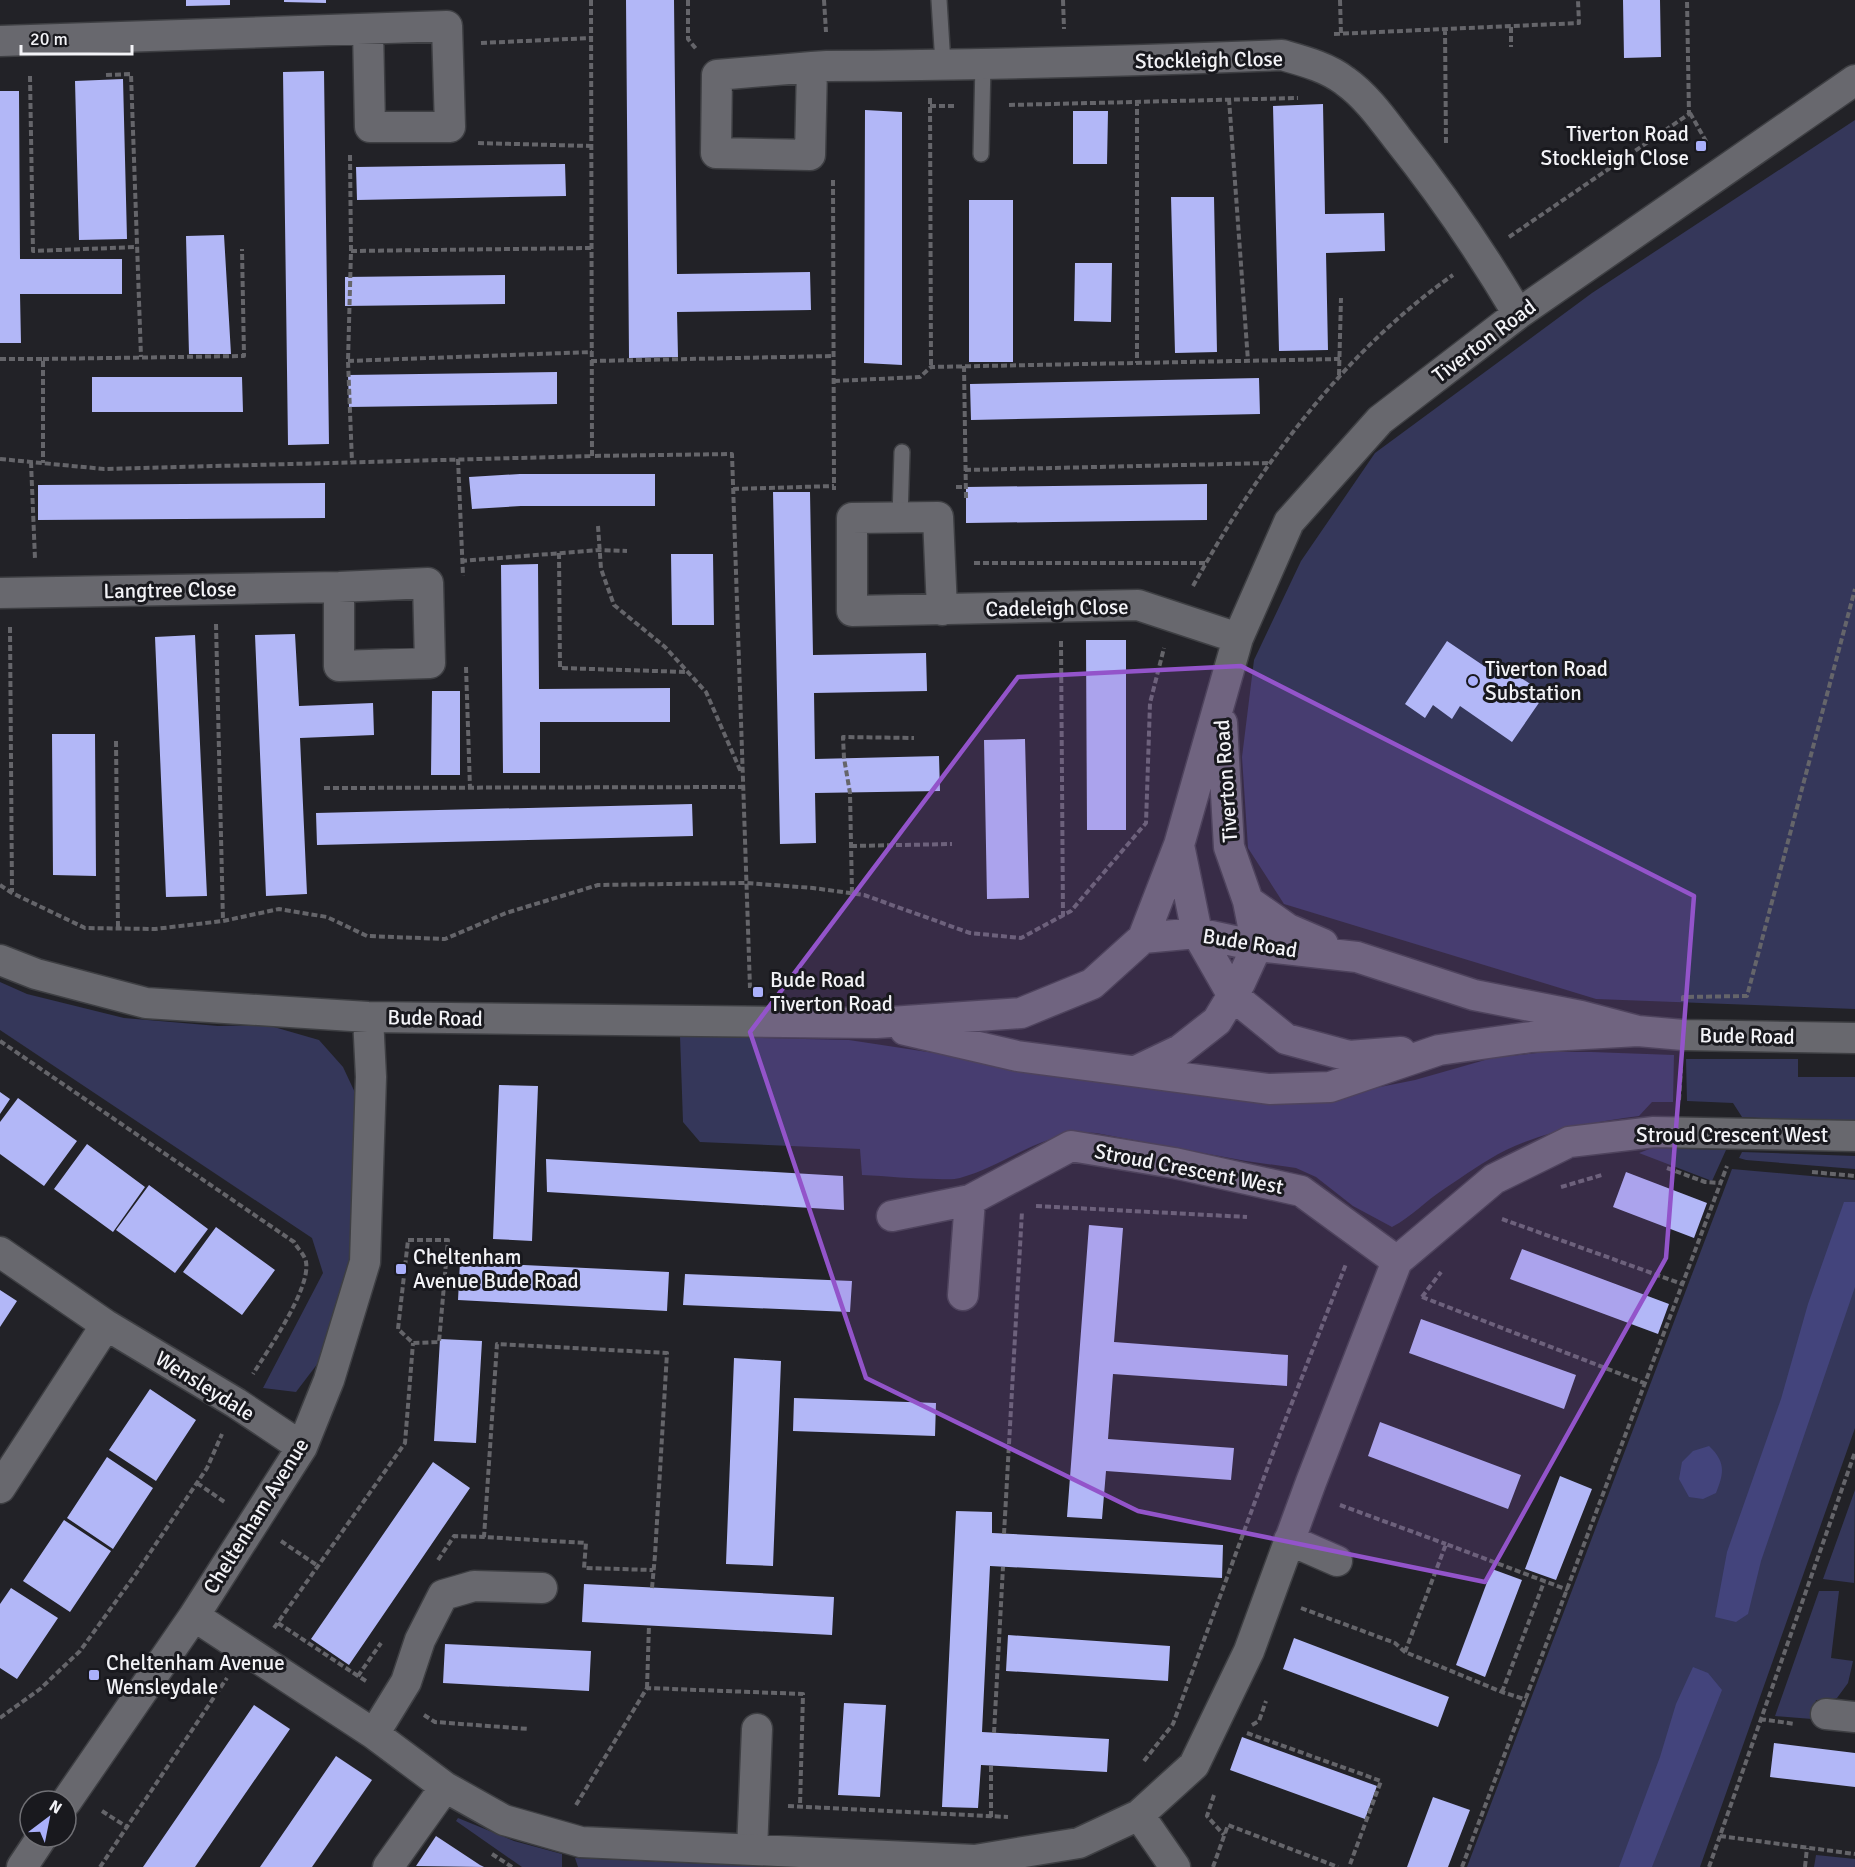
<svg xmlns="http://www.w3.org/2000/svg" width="1855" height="1867" font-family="Signika,sans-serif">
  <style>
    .green { fill: #35375a }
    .forest { fill: #43447c }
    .building { fill: #b2b7f7 }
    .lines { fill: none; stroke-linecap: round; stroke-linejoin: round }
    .lane-casing { stroke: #3e3f43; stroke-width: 18 }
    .street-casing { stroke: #3e3f43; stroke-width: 33 }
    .path { stroke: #65656a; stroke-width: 4; stroke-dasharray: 6 3; stroke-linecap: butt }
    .lane { stroke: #68686e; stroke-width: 15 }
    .street { stroke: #68686e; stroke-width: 30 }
    .marked { fill: #9354ca; fill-opacity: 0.2; stroke: #9354ca; stroke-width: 4.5; stroke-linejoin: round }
    .poi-dot { fill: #aab0fb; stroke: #19191e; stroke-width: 2 }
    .labels { text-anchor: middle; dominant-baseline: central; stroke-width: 6; stroke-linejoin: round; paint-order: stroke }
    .street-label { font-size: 21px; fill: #f3f3f7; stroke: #19191e }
    .poi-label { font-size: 21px; fill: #f3f3f7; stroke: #19191e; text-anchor: start }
  </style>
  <rect width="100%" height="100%" fill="#222227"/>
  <path class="green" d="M 1855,120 L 1855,1009 L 1596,999 L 1284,904 L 1248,848 L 1242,757 L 1254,660 L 1301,561 L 1375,453 L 1592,293 Z
    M 0,982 L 27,994 L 124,1018 L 218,1026 L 267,1025 L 319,1040 L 343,1067 L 358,1099 L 352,1264 L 334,1342 L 296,1392 L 263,1388 L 323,1273 L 312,1238 L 0,1030 Z
    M 680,1036 L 849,1040 L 1223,1097 L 1350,1093 L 1415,1080 L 1492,1058 L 1545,1052 L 1592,1052 L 1674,1055 L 1673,1102 L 1652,1102 L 1639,1116 C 1593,1122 1549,1130 1506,1150 C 1484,1161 1464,1176 1444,1189 C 1425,1201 1413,1216 1392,1227 L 1353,1206 L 1316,1177 L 1296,1168 L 1246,1161 L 1096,1133 C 1043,1129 1008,1165 960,1178 C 953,1180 944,1179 937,1179 C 912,1179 887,1176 862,1175 L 860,1149 L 700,1142 L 683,1122 Z
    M 1686,1059 L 1798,1059 L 1798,1077 L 1855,1077 L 1855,1123 L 1742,1117 L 1733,1103 L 1687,1101 Z
    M 1652,1148 L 1726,1150 L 1712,1181 L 1639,1153 Z
    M 1742,1152 L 1855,1156 L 1855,1169 L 1746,1160 L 1739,1158 Z
    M 1732,1169 L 1855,1180 L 1855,1428 L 1700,1867 L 1467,1867 Z
    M 1855,1490 L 1854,1583 L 1823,1579 Z
    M 1819,1591 L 1839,1591 L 1831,1658 L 1853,1661 L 1848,1683 L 1837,1698 L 1823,1701 L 1816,1700 L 1812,1719 L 1775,1716 Z
    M 458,1818 L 514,1841 L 562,1854 L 562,1867 L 522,1867 L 456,1821 Z
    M 1816,1855 L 1855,1859 L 1855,1867 L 1814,1867 Z
    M 575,1858 L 778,1867 L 578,1867 Z"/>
  <path class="forest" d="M 1844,1202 L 1855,1202 L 1855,1287 L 1761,1561 L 1748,1614 L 1736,1622 L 1715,1617 L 1727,1552 L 1781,1399 L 1808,1304 Z
    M 1709,1446 C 1726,1462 1724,1473 1716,1493 L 1703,1499 L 1689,1497 L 1679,1479 L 1682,1462 L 1693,1451 Z
    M 1693,1667 L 1708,1673 L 1722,1690 L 1652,1867 L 1619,1867 L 1660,1757 L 1676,1704 Z"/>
  <path class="building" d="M 186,0 L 230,0 L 230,5 L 186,6 Z
    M 284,0 L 326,0 L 326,3 L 284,2 Z
    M 626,0 L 674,0 L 677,274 L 810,272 L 811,310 L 677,312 L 678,357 L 629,358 Z
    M 1623,0 L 1660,0 L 1661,57 L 1624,58 Z
    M 324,71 L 329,444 L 288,445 L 283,72 Z
    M 123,79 L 127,239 L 79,240 L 75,81 Z
    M 0,91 L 19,91 L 20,259 L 122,259 L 122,294 L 20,294 L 21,343 L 0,343 Z
    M 1323,104 L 1325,214 L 1384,213 L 1385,251 L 1326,253 L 1328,350 L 1279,351 L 1273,106 Z
    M 865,110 L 902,112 L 902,365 L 864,363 Z
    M 1073,111 L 1108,111 L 1107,164 L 1073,164 Z
    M 565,164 L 566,196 L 357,200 L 356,167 Z
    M 1171,197 L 1214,197 L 1217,352 L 1175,353 Z
    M 969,200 L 1013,200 L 1013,362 L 969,362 Z
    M 224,235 L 231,354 L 189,354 L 186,236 Z
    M 1075,263 L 1112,263 L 1111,322 L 1074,321 Z
    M 505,275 L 505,304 L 345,306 L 345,277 Z
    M 557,372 L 557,404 L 349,407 L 348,375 Z
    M 92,377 L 242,377 L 243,412 L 92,412 Z
    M 1259,378 L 1260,414 L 971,420 L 970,384 Z
    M 520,474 L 655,474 L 655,506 L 521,506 L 472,509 L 469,477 Z
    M 325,483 L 325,518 L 38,520 L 38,485 Z
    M 1207,484 L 1207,520 L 966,523 L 966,487 Z
    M 773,492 L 810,492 L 813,655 L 926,653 L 927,691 L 814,693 L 815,759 L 939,756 L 940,791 L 815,793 L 816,843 L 780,844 Z
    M 671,554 L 713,554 L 714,625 L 672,625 Z
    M 538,564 L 539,689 L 670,688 L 670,722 L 540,722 L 540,773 L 503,773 L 501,565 Z
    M 295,634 L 299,706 L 373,703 L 374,735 L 300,738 L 307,894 L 266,896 L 255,635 Z
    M 195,635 L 207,896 L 166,897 L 155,637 Z
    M 1086,640 L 1126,640 L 1126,830 L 1087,830 Z
    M 1447,641 L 1487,668 L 1493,659 L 1545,694 L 1512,742 L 1460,706 L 1452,719 L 1433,705 L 1425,718 L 1405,704 Z
    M 432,691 L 460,691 L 460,775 L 431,775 Z
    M 52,734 L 95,734 L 96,876 L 53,875 Z
    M 1025,739 L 1029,898 L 987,899 L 984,740 Z
    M 692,804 L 693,836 L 317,845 L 316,813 Z
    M 499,1085 L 538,1086 L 532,1241 L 493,1239 Z
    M 0,1092 L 10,1099 L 0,1114 Z
    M 18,1098 L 77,1141 L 44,1186 L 0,1154 L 0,1122 Z
    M 87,1144 L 145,1187 L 113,1232 L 54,1189 Z
    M 546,1159 L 843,1176 L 844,1210 L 547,1192 Z
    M 1626,1172 L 1707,1203 L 1694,1238 L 1613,1207 Z
    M 149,1185 L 208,1229 L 175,1273 L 116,1230 Z
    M 1089,1225 L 1123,1228 L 1114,1342 L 1288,1355 L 1287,1386 L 1113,1374 L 1108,1439 L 1234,1448 L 1231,1480 L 1106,1471 L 1102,1519 L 1067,1517 Z
    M 216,1227 L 275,1270 L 242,1315 L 183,1272 Z
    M 1522,1249 L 1669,1304 L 1658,1334 L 1510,1279 Z
    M 460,1262 L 669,1272 L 667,1311 L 458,1300 Z
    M 685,1274 L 852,1281 L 850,1312 L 683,1305 Z
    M 0,1290 L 17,1301 L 0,1327 Z
    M 1421,1319 L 1576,1375 L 1564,1409 L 1409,1353 Z
    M 440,1339 L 482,1341 L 476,1443 L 434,1441 Z
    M 734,1358 L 781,1361 L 773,1566 L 726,1564 Z
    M 150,1389 L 196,1420 L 156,1481 L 109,1450 Z
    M 794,1398 L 936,1403 L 935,1436 L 793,1431 Z
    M 1380,1422 L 1521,1475 L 1508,1509 L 1368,1456 Z
    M 107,1457 L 153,1488 L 113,1549 L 67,1518 Z
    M 433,1462 L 470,1488 L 349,1665 L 311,1639 Z
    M 1560,1476 L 1592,1489 L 1556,1580 L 1525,1569 Z
    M 956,1511 L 992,1512 L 992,1533 L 1223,1545 L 1222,1578 L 990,1566 L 982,1732 L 1109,1739 L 1107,1772 L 981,1765 L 978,1808 L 942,1807 Z
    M 64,1520 L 111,1551 L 70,1612 L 23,1581 Z
    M 1492,1569 L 1522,1580 L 1485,1677 L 1456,1665 Z
    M 584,1584 L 834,1597 L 832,1635 L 582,1622 Z
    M 11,1588 L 58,1618 L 17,1679 L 0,1668 L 0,1604 Z
    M 1008,1635 L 1170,1646 L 1168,1681 L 1006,1671 Z
    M 1294,1638 L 1449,1697 L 1438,1727 L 1283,1669 Z
    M 445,1644 L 591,1651 L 589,1691 L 443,1683 Z
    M 844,1703 L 886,1705 L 880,1797 L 838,1795 Z
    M 254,1705 L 290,1729 L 236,1807 L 195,1867 L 143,1867 Z
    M 1242,1737 L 1377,1786 L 1365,1819 L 1230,1770 Z
    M 1774,1743 L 1855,1753 L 1855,1787 L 1770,1777 Z
    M 336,1756 L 372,1780 L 345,1819 L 312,1867 L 260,1867 Z
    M 1433,1797 L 1470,1810 L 1448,1867 L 1407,1867 Z
    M 436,1836 L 480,1865 L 484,1867 L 416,1866 Z"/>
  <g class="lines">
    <g class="lane-casing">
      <path id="lane" d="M 939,0 L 943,64
        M 981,154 L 983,63
        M 900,518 L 902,452"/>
    </g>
    <g class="street-casing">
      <path id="street" d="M 0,41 L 447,26 L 450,127 L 370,127 L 368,29
        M 812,67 L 810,155 L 716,153 L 717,75 L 812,67 L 827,66 C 979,65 1130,61 1282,55 C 1303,61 1327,67 1345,81 C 1366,96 1381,117 1397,138 C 1441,193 1482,253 1518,314
        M 0,593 L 339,587 L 428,583 L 430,663 L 339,666 L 339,587
        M 942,610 L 938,517 L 852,518 L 852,611 L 1138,605 L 1238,638
        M 1179,845 L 1197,933 L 1233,996 L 1286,1039 L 1349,1056 L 1401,1052
        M 1248,901 L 1288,929 L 1323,944
        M 1143,938 L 1179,845 L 1238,638 L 1289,522 L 1380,420 L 1518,314 L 1855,80
        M 0,960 L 36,974 L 146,1003 L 368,1017 L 876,1023 L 1021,1013 L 1092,984 L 1143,938 L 1197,933 L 1257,946 L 1357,957 L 1474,995 L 1581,1016 L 1638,1031
        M 905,1030 L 1017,1056 L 1269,1089 L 1330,1087 L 1439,1050 L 1531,1037 L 1638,1031 L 1683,1035 L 1855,1038
        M 1136,1071 L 1180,1050 L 1217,1021 L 1240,983 L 1257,946 L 1248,901 L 1229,847 L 1222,723
        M 892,1216 L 970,1200 L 1071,1146 L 1174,1163 L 1301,1191 L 1397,1261
        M 0,1252 L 106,1325 L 236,1403 L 302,1447
        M 963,1295 L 970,1200
        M 0,1488 L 106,1325
        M 1289,1540 L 1337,1561
        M 194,1616 L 374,1734 L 445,1787 L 504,1820 L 581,1842 L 975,1860 L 1079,1843 L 1139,1815 L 1194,1765 L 1249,1651 L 1311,1482 L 1397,1261 L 1494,1179 L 1569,1142 L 1654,1132 L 1855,1136
        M 1826,1714 L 1855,1717
        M 374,1734 L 406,1682 L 420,1640 L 443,1595 L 474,1586 L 542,1588
        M 66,1802 L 194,1616 L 302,1447 L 329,1380 L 365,1262 L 371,1077 L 368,1017
        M 1139,1815 L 1175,1867
        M 752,1850 L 757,1729
        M 22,1867 L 42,1837
        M 388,1867 L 445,1787"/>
    </g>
    <path class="path" d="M 591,0 L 592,456 L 732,454 L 750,988
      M 688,0 L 688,39 L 697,50
      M 824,0 L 826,32
      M 1063,0 L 1064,29
      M 1340,0 L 1341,34
      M 1511,27 L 1511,47
      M 1445,29 L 1446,143
      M 1334,34 L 1579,23 L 1578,0
      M 481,43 L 591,38
      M 106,75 L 131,74 L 141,357
      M 30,76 L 33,251 L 137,247
      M 930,98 L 931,367
      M 1229,99 L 1248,361
      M 1137,100 L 1137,363
      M 1009,105 L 1298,98
      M 930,106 L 956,106
      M 1690,113 L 1707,143
      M 478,143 L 591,146
      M 350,155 L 351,251 L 348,361 L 352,462
      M 833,180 L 834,490
      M 1509,237 L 1689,114 L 1687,0
      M 351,251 L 591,248
      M 0,359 L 43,359 L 43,463
      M 43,359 L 244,356 L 242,249
      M 348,361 L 592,352
      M 591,361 L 834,356
      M 964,366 L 966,498
      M 1339,375 L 1341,298
      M 834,381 L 920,377 L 931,367 L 1340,359
      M 0,459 L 104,469 L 592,456
      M 458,459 L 463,576
      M 31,462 L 35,559
      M 965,470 L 1269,463
      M 956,487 L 966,487
      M 733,489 L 834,486
      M 598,526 L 601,569 L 614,605 L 665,647 L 706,692 L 741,772
      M 559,553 L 560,668 L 687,672
      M 461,561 L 600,550 L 627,551
      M 974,563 L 1205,563
      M 1193,586 C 1258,469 1342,353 1453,275
      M 216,624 L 223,921
      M 10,627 L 12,892
      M 1061,641 L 1063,916
      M 466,667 L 470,788
      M 116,741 L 118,929
      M 324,788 L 743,787
      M 851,846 L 952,844
      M 0,885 L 12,893 L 85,928 L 155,929 L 223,921 L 279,909 L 327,917 L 367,936 L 445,939 L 506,913 L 598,885 L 746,883 L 813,888 L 864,895 L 970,933 L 1021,938 L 1071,911 L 1146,823 L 1150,703 L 1164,648
      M 852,893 L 850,793 L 844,758 L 843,737 L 914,738
      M 1683,1001 L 1683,997 L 1747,996 L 1855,589
      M 0,1041 L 294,1242 C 297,1248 305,1255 306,1262 C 311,1288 268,1350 253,1374
      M 1679,1100 L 1681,1069
      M 1667,1168 L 1705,1182 L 1721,1183
      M 1812,1172 L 1855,1176
      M 1561,1187 L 1602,1175
      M 1036,1206 L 1247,1217
      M 1502,1219 L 1682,1284
      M 408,1240 L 448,1240 L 439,1342 L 413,1343 L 398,1329 Z
      M 1422,1297 L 1441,1272
      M 1422,1297 L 1644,1383
      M 197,1483 L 226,1503
      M 1340,1505 L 1446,1544
      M 1004,1534 L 1022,1211
      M 281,1541 L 318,1566
      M 438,1560 L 454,1536 L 484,1537
      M 652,1588 L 655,1555 L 667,1353 L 497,1344 L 484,1537 L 586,1543 L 584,1568 L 653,1570
      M 1301,1608 L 1395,1643 L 1405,1652 L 1502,1692 L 1527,1700
      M 278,1623 L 358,1676
      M 274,1628 L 405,1443 L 413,1343
      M 1405,1652 L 1446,1544 L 1568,1590
      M 366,1681 L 358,1676 L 381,1643
      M 647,1688 L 649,1625
      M 1502,1692 L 1544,1582
      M 424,1715 L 435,1722 L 529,1729
      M 0,1718 L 40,1689 L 80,1651 L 135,1575 L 207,1468 L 222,1434
      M 1760,1719 L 1795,1724
      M 1252,1725 L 1259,1721 L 1266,1701
      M 994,1733 L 1003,1567
      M 1247,1733 L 1381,1781 L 1349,1867
      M 1144,1761 L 1173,1724 L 1281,1431 L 1346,1264
      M 1214,1795 L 1207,1816 L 1224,1835
      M 576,1805 L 647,1688 L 803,1694 L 800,1806
      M 788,1806 L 1008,1817
      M 102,1811 L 127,1827
      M 991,1817 L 991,1766
      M 1720,1836 L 1855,1854
      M 492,1854 L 512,1867
      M 100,1867 L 227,1678
      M 1213,1867 L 1228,1825 L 1338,1867
      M 1462,1867 L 1727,1166
      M 1709,1867 L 1855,1452
      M 1805,1867 L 1807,1848"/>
    <use href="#lane" class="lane"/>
    <use href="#street" class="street"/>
  </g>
  <path class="marked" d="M 1241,666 L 1694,896 L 1666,1258 L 1485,1582 L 1138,1511 L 866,1378 L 750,1032 L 1018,677 Z"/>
  <g class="poi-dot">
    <rect x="1695" y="140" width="12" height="12" rx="3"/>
    <circle cx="1473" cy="681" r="6"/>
    <rect x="752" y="986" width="12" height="12" rx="3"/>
    <rect x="395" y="1263" width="12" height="12" rx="3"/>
    <rect x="88" y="1669" width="12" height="12" rx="3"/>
  </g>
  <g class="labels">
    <g class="street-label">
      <text transform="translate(1209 60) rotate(-1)">Stockleigh Close</text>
      <text transform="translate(1484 341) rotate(-37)">Tiverton Road</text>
      <text transform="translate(170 590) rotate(-1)">Langtree Close</text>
      <text transform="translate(1057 608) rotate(-1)">Cadeleigh Close</text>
      <text transform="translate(1226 781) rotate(-94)">Tiverton Road</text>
      <text transform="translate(1250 943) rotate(9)">Bude Road</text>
      <text transform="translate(435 1018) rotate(1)">Bude Road</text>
      <text transform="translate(1747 1036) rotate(1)">Bude Road</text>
      <text x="1732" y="1135">Stroud Crescent West</text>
      <text transform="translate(1189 1169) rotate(11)">Stroud Crescent West</text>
      <text transform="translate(205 1386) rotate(32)">Wensleydale</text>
      <text transform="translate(256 1516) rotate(-58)">Cheltenham Avenue</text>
    </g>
    <g class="poi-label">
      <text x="1689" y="134" text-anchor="end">Tiverton Road<tspan x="1689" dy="24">Stockleigh Close</tspan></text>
      <text x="1485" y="669">Tiverton Road<tspan x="1485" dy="24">Substation</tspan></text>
      <text x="770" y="980">Bude Road<tspan x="770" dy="24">Tiverton Road</tspan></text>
      <text x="413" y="1257">Cheltenham<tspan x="413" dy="24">Avenue Bude Road</tspan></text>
      <text x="106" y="1663">Cheltenham Avenue<tspan x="106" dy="24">Wensleydale</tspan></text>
    </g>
  </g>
  <g transform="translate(48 1819) rotate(32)"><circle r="28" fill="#19191e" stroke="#707075" stroke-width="1.5"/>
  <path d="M0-4.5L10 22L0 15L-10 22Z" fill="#aab0fb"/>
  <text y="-9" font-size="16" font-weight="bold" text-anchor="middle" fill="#f3f3f7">N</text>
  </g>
  <path d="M21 45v9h111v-9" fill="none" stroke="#f3f3f7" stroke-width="3"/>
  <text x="30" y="45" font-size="18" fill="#f3f3f7" stroke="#19191e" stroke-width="4.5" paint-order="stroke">20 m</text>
</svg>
